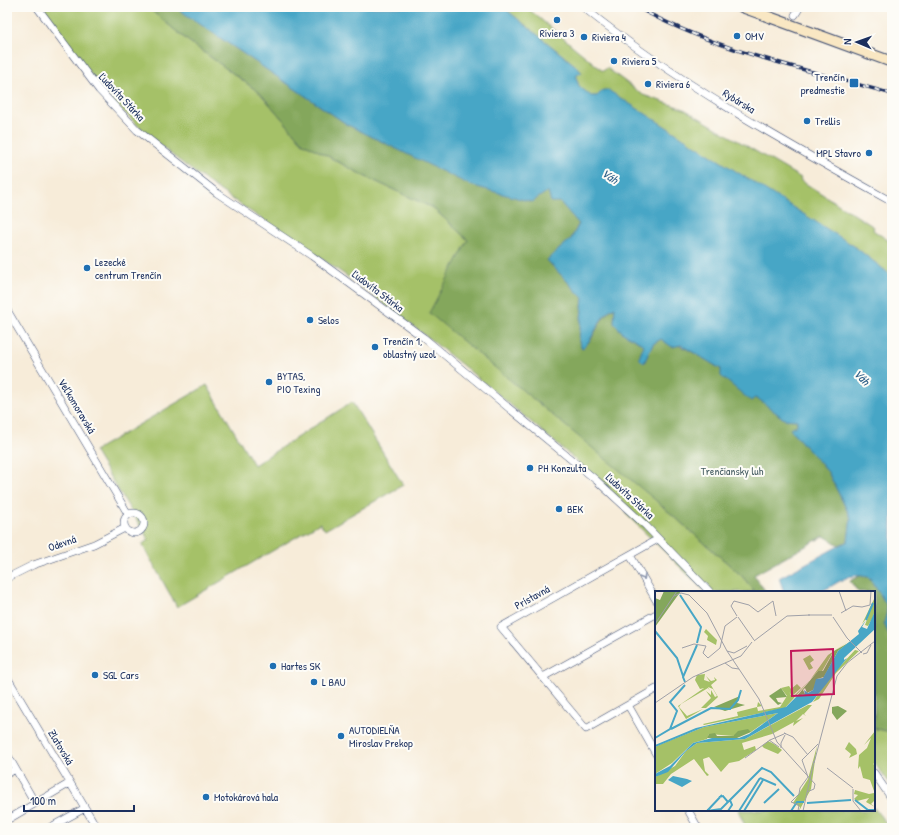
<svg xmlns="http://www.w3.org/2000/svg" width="899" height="835" font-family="'Patrick Hand',sans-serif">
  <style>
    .green { fill: #a5c167; stroke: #607862 }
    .forest { fill: #84a75c; stroke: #506b5d }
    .water { fill: #47a6c6; stroke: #316a92 }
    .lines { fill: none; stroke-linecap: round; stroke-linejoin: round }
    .minor-casing { stroke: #3c4b70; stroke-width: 8 }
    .secondary-casing { stroke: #3c4b70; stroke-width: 12 }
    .minor { stroke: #fff; stroke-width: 7 }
    .secondary { stroke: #f9e7c3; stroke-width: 10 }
    .rail-casing { stroke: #1b2f5e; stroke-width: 3.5 }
    .rail { stroke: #fdfcf7; stroke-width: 2; stroke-dasharray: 6; stroke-linecap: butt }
    .oneway { stroke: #8d97ae }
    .poi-dot { fill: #1f6fb2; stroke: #fdfcf7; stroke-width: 1.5 }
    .labels { text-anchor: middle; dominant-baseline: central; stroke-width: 4; stroke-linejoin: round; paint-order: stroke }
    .poi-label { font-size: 11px; fill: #1b2f5e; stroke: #fdfcf7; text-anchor: start }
    .street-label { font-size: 11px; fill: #1b2f5e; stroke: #fdfcf7 }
    .park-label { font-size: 11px; fill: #445b61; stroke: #fdfcf7 }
    .water-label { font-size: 12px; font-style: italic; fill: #2d5f88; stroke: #fdfcf7 }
    .inset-river { fill: none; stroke: #47a6c6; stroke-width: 2 }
    .inset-road { fill: none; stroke: #9fa0a8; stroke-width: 1 }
    .view { fill: #c2185b; fill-opacity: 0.15; stroke: #c2185b; stroke-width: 2 }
    .inset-edge { fill: none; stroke: #1b2f5e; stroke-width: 2 }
  </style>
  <rect width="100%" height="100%" fill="#fdfcf7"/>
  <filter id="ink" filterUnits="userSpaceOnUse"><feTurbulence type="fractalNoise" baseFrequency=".025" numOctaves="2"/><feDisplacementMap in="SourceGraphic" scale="8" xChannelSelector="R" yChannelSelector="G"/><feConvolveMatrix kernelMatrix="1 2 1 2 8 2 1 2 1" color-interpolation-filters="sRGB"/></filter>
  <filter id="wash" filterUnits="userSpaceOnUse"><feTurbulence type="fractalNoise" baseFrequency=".012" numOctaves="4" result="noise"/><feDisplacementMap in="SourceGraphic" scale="16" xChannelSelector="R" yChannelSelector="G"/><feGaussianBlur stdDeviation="0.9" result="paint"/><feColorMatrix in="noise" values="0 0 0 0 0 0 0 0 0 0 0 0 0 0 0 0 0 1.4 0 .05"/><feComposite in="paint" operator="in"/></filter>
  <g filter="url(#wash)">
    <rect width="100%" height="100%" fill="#f7ecd9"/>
    <path class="green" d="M 42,7 L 147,7 L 187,40 L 260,93 L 302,142 L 364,176 L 433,208 L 468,240 L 654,499 L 742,576 L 755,592 L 706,592 L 625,513 L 632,510 C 546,433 458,359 366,290 C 301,242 230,202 167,151 C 118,112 76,60 42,7 Z
      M 503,7 L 526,7 L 603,71 L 607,68 L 643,95 L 684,109 L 801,178 L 800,180 L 874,227 L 873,230 L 892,243 L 892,276 L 854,246 L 603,90 L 597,96 L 591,96 L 579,86 L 576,78 L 578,74 L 582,73 L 576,66 Z
      M 207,385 L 254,465 L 352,402 L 403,485 L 325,530 L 320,523 L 177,607 L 142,544 L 149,540 L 94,451 Z
      M 874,727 L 876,729 L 892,732 L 892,786 L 874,763 Z
      M 874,808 L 890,828 L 746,828 L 738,810 L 874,810 Z"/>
    <path class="forest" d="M 147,7 L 175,7 L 348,125 L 548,191 L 560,202 L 579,223 L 571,239 L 547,260 L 583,298 L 579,341 L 582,348 C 597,339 598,315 615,307 L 614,323 L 623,333 L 644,345 L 644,363 L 653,344 L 661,339 C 708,353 746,389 784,419 L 797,420 L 797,425 L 791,429 L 828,472 L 851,518 L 848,541 L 839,545 L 824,536 L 754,575 L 766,592 L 755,592 L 742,576 L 654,499 L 429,313 L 468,240 L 433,208 L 364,176 L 302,142 L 260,93 L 187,40 Z
      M 861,575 L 870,578 L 886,604 L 887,612 L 884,623 L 892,642 L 892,732 L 876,729 L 874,727 L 874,592 L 858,592 L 850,581 Z"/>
    <path class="water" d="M 175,7 L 503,7 L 576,66 L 582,73 L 578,74 L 576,77 L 579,86 L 591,96 L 597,96 L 603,90 L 608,90 L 854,246 L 892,276 L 892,642 L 884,623 L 887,612 L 886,604 L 870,578 C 847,570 840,584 821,591 C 811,595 795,592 784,592 L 779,578 L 848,541 L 851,518 L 828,472 L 790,429 L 797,425 L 797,420 L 784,419 L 756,397 L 751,401 L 721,376 L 721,369 L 681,345 L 672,347 L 661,339 L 653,344 L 644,363 L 639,358 L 644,345 L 623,333 L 614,323 L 615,307 C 598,314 596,338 582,349 L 579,341 L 583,298 L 547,260 L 571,239 L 579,224 L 560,202 L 551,202 L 548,191 L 532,202 L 470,185 L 348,125 Z"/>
  </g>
  <g filter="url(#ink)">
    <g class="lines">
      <g class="minor-casing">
        <path id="minor" d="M 37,7 L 99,90 L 137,130 L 217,193 L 312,256 L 424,338 L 596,480 L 646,526 L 710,592
          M 583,7 C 677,83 786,143 892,202
          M 795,15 L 800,7
          M 7,310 L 128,514
          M124 523a10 10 0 1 1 20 0a10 10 0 1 1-20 0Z
          M 630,555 L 656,600
          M 7,578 L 33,565 L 94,544 L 125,528
          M 7,677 L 97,828
          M 543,677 L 656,614
          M 656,689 L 586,729 L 501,627 L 658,539
          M 628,705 L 656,754
          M 7,754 L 35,803
          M 874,773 L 892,799
          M 7,774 L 15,769
          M 688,810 L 698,828
          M 7,820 L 70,783
          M 49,828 L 85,808"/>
      </g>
      <g class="secondary-casing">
        <path id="secondary" d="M 742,7 L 892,62"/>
      </g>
      <use href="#minor" class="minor"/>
      <use href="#secondary" class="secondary"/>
      <g class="rail-casing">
        <path id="rail" d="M 637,7 C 715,51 806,69 892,94"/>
      </g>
      <use href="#rail" class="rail"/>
    </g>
    <defs><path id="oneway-chevron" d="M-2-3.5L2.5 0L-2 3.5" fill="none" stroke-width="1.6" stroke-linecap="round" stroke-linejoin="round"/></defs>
    <use class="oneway" href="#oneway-chevron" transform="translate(643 577) rotate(60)"/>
  </g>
  <g class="poi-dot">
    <circle cx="557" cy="20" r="4"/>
    <circle cx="737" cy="36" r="4"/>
    <circle cx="584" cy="37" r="4"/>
    <circle cx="614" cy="61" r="4"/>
    <rect x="849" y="78" width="10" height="10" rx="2"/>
    <circle cx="648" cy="84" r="4"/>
    <circle cx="807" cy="121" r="4"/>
    <circle cx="869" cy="153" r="4"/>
    <circle cx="87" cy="268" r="4"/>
    <circle cx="310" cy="320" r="4"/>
    <circle cx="375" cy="347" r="4"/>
    <circle cx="269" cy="382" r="4"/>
    <circle cx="530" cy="468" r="4"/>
    <circle cx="559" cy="509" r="4"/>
    <circle cx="273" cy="666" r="4"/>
    <circle cx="95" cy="675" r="4"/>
    <circle cx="314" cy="682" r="4"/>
    <circle cx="341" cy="736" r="4"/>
    <circle cx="206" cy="797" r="4"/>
  </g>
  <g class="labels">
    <g class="poi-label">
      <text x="557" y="33" text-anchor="middle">Riviera 3</text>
      <text x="745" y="36">OMV</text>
      <text x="592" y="37">Riviera 4</text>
      <text x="622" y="61">Riviera 5</text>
      <text x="845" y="77" text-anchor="end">Trenčín<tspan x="845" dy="13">predmestie</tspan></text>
      <text x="656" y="84">Riviera 6</text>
      <text x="815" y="121">Trellis</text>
      <text x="861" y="153" text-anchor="end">MPL Stavro</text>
      <text x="95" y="262">Lezecké<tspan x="95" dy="13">centrum Trenčín</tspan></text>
      <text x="318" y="320">Selos</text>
      <text x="383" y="341">Trenčín 1,<tspan x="383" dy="13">oblastný uzol</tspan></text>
      <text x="277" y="376">BYTAS,<tspan x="277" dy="13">PIO Texing</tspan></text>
      <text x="538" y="468">PH Konzulta</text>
      <text x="567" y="509">BEK</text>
      <text x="281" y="666">Hartes SK</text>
      <text x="103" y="675">SGL Cars</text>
      <text x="322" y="682">L BAU</text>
      <text x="349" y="730">AUTODIELŇA<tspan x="349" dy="13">Miroslav Prekop</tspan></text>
      <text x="214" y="797">Motokárová hala</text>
    </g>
    <g class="street-label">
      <text transform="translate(122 97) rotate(47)">Ľudovíta Stárka</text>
      <text transform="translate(739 101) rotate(32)">Rybárska</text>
      <text transform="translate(378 291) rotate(37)">Ľudovíta Stárka</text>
      <text transform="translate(77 406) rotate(59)">Veľkomoravská</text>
      <text transform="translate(630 496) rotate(43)">Ľudovíta Stárka</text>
      <text transform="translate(62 543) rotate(-19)">Odevná</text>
      <text transform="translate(532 597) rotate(-29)">Prístavná</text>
      <text transform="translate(61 747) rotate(59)">Zlatovská</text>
    </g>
    <g class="park-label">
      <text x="732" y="471">Trenčiansky luh</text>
    </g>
    <g class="water-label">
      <text transform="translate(610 176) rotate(34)">Váh</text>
      <text transform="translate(862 377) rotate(45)">Váh</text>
    </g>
  </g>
  <g transform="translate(655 591)">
    <rect width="220" height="220" fill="#f7ecd9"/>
    <path d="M 220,6 L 220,20 L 217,28 L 213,35 L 210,34 L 218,12 L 214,24 L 207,33 ZM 51,38 L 62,49 L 61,54 L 52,49 L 53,45 L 49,41 ZM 194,50 L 178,61 L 166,82 L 163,80 L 130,117 L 49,134 L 48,133 L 83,125 L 82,121 L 102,116 L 103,111 L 107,115 L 102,116 L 103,120 L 125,116 L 132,105 L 126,97 L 134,95 L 136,98 L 142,93 L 146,97 L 137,105 L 134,101 L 137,106 L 140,104 L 155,89 L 173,64 ZM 200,59 L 204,60 L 181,82 L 164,108 L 158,111 L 174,87 ZM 155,64 L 159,69 L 155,72 L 158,77 L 154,79 L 148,68 ZM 50,83 L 49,89 L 55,91 L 51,85 L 56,90 L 60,89 L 59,86 L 62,89 L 56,94 L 63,106 L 51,117 L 46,117 L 56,107 L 51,100 L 56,104 L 56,99 L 60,106 L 62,105 L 58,98 L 53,96 L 55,100 L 53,97 L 26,113 L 24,116 L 32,125 L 48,118 L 31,128 L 23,115 L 49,97 L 45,98 L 40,89 L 42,84 ZM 153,114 L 157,114 L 149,123 L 151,125 L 148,123 L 141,130 L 148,127 L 138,135 L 139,131 L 117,143 L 87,152 L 89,159 L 100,155 L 101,159 L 84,170 L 74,172 L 66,181 L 54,166 L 48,168 L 50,180 L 54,184 L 52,185 L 39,168 L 16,183 L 8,193 L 0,193 L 0,186 L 20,175 L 31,160 L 42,152 L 90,148 ZM 123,122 L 96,141 L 89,140 L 78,145 L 54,143 L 52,148 L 38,152 L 17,172 L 0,183 L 0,156 L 4,154 L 49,136 ZM 220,140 L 220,172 L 218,173 L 220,174 L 219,200 L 215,189 L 208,187 L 205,175 L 203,178 L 204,164 L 212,157 L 216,147 L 209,154 ZM 113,150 L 119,153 L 127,159 L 123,163 L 109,157 L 107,155 ZM 194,151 L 201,158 L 202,163 L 194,167 L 196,163 L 190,158 ZM 162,155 L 156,198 L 144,220 L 145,216 L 138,212 L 153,188 ZM 200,199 L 214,203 L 219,202 L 220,209 L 216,213 L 220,216 L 211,211 L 214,207 L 202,210 L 199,208 L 203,204 L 199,203 Z" fill="#a5c167"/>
    <path d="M 9,0 L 26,0 L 0,36 L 0,7 L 5,9 ZM 195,51 L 183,60 L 169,86 L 162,88 L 163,90 L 158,99 L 152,102 L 150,97 L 148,99 L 150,103 L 142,105 L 163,80 L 168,80 L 179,60 ZM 126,97 L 132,106 L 121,107 L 123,111 L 127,112 L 123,114 L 114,105 ZM 85,105 L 82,112 L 90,114 L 70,120 L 59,116 ZM 183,115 L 192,120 L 182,129 L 177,122 L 177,116 ZM 93,138 L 96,141 L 82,147 L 52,147 L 54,143 L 60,142 L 62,145 L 78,145 L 83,140 Z" fill="#84a75c"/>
    <path d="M 220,20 L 220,38 L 189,67 L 189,69 L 192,67 L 157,111 L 90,148 L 42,152 L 31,160 L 13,181 L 0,186 L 0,183 L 15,175 L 38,152 L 57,147 L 84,147 L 94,143 L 123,122 L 49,136 L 0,156 L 0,154 L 41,137 L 131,116 L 142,105 L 150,103 L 149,99 L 153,102 L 158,99 L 161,88 L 168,87 L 183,60 L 204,43 L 203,40 L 211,29 L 207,36 L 212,38 ZM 18,185 L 32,188 L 37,190 L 27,196 L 13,189 Z" fill="#47a6c6"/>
    <path class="inset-river" d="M 25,4 L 46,36 L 42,52M 211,29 L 218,12M 0,40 L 22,67 L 28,85M 30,91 L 28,86 L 42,54M 16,138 L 56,117 L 75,118 L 83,109 L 86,99M 0,147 L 15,138 L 22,120 L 15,111 L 30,94M 105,187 L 121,194M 200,209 L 213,219 L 220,219M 73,211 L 107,177 L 116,181 L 139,205M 109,212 L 124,198M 152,212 L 196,209M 52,220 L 66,218 L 73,211 L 68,205 L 64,206M 52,220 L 67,204M 73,220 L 77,214 L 75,209M 84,220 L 105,187M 89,220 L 108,189M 136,220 L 142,211 L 149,211"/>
    <path class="inset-road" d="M 184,0 L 191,20M 34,4 L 52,22 L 72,60 L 104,108 L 122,151 L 160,193 L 159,198 L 152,201M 19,5 L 26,2 L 34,4M 186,22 L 198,15 L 207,16 L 215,14 L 216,0M 153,24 L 177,24M 82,25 L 76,15 L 79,10 L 94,14 L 103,21 L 118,10 L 121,25M 83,26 L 99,49M 178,26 L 192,47 L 207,62M 0,33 L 22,0M 99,50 L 132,25 L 155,24M 27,57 L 39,53 L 51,55 L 48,62 L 53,67 L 65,57 L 70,35 L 82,26M 72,60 L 79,62 L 92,55M 208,63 L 212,62 L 216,54M 70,72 L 77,77 L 84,78M 0,112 L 38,86 L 86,65 L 97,51M 131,143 L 129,142 L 138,146 L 153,164M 114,149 L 124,156M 126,157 L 126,152 L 130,144M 90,167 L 115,149 L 129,143M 159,172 L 182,85 L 192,72 L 220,50M 172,177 L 198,197M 198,198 L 198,210 L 206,220M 143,220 L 144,214 L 136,211 L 144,203 L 145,197 L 153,186 L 147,169 L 163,153M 148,220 L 159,170"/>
    <path class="view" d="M 178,58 L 179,103 L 137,105 L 136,60 Z"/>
    <rect width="220" height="220" class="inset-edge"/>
  </g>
  <rect width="899" height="835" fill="none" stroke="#fdfcf7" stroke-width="24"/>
  <g transform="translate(857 42) rotate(272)" stroke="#fdfcf7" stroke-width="3" paint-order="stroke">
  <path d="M0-3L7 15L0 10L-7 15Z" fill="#1b2f5e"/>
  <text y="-6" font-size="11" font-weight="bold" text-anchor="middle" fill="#1b2f5e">N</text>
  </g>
  <path d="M24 805v6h110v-6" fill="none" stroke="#1b2f5e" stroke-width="2"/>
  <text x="30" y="805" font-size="12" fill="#1b2f5e" stroke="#fdfcf7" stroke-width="3" paint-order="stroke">100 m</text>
</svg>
